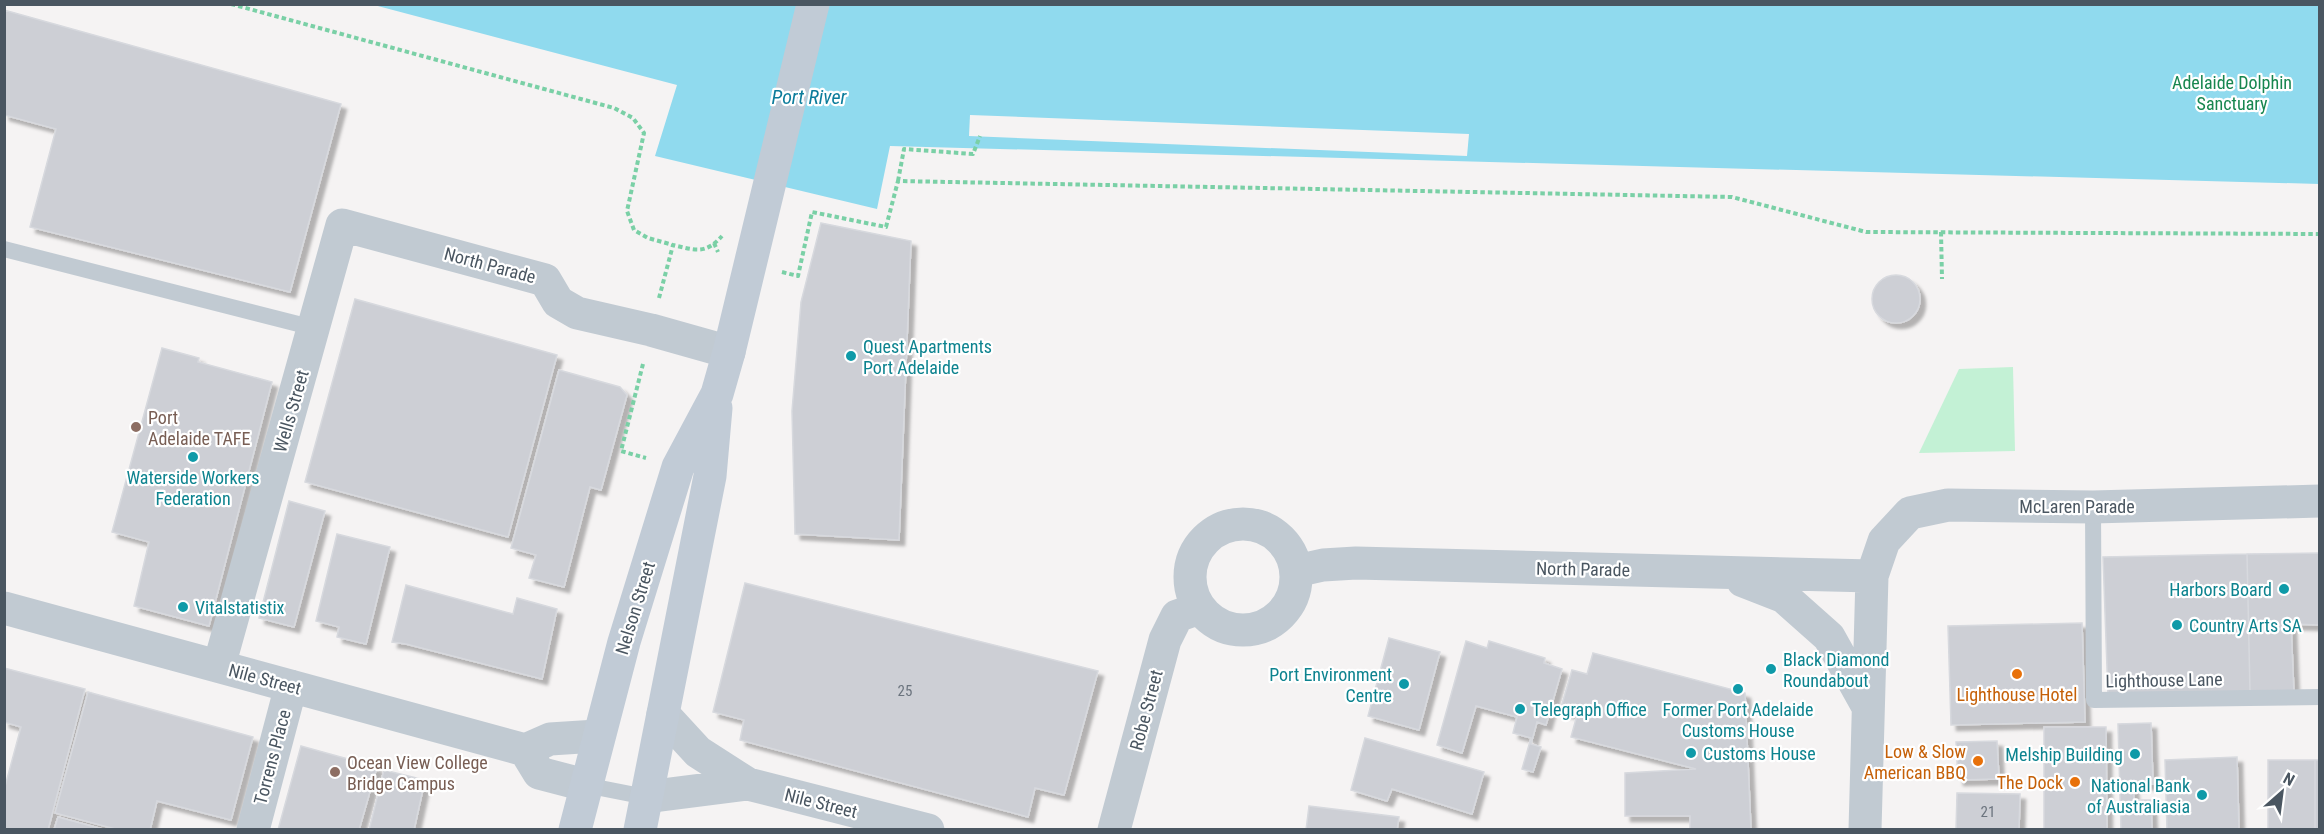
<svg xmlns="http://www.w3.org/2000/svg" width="2324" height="834" font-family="'Roboto Condensed',sans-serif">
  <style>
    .green { fill: #c3f1d5 }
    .water { fill: #90daee }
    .pier { fill: #f5f3f3 }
    .building { fill: #cdcfd5; stroke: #d7d9de; stroke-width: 1.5; filter: url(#shadow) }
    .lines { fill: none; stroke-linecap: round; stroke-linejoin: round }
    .path { stroke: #7ad0a6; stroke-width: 4; stroke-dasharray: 4.5 3; stroke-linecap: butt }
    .service { stroke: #c1cad2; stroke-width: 16 }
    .minor { stroke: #c1cad2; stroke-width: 33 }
    .secondary { stroke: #c1cbd6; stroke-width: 33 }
    .culture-dot { fill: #0f9aa8; stroke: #fff; stroke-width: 2 }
    .education-dot { fill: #8d6e63; stroke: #fff; stroke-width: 2 }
    .food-dot { fill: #e8710a; stroke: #fff; stroke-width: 2 }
    .labels { text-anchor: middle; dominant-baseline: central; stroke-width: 4.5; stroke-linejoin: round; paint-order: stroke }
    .number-label { font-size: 15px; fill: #6b747e }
    .park-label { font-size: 18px; fill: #17864f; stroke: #fff }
    .street-label { font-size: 18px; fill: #4a5661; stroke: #fff }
    .culture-label { font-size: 18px; fill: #0d838f; stroke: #fff; text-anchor: start }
    .education-label { font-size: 18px; fill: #785e54; stroke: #fff; text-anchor: start }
    .food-label { font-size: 18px; fill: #c56008; stroke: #fff; text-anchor: end }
    .water-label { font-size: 20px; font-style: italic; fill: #0c7c9b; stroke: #fff }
  </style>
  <defs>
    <filter id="shadow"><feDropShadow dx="5.5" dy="5.5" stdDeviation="1.5" flood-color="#0004"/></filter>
  </defs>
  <rect width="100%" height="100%" fill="#f5f3f3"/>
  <path class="green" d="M 2013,367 L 2015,451 L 1919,453 L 1959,369 Z"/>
  <path class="water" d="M 374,5 L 2319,5 L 2319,184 L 890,146 L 877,209 L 655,156 L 677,85 Z"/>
  <path class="pier" d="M 970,115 L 1469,134 L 1467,156 L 969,136 Z"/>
  <path class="building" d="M 4,10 L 341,104 L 290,292 L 30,227 L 56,129 L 4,115 Z
    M 821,223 L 911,241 L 899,540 L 795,534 L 792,411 L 801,302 Z
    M1872 299a24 24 0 1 1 48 0a24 24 0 1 1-48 0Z
    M 355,299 L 557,355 L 508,537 L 305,482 Z
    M 162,348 L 199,358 L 198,362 L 272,382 L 209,626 L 134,606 L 149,542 L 112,532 Z
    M 559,370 L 620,387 L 627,395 L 601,490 L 590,487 L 564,587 L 529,578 L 536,555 L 511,548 Z
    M 289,501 L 325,511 L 294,627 L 259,618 Z
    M 337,534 L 390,547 L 366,644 L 337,637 L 339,627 L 316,621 Z
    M 2320,553 L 2320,625 L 2291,624 L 2294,694 L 2250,692 L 2247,554 Z
    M 2247,554 L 2250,692 L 2108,696 L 2103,557 Z
    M 745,583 L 1098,671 L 1064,795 L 1035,788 L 1028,817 L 740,740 L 744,720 L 713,712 Z
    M 406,585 L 513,614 L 517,598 L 557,609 L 542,679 L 406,644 L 392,642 Z
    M 2082,623 L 2085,722 L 1951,725 L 1948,626 Z
    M 1389,638 L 1440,652 L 1419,730 L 1368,716 Z
    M 1466,641 L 1487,648 L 1489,641 L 1545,658 L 1544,663 L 1562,669 L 1546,725 L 1537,722 L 1531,744 L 1541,747 L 1533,772 L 1522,769 L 1531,738 L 1513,733 L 1517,717 L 1476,706 L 1462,753 L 1437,745 Z
    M 1593,653 L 1745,693 L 1751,830 L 1690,830 L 1690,816 L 1625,816 L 1625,773 L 1696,769 L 1571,737 L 1577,715 L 1560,711 L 1572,670 L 1587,674 Z
    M 4,668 L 85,689 L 48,830 L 4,830 L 4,790 L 21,727 L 4,722 Z
    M 88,692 L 253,737 L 231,820 L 157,801 L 150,830 L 119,830 L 55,813 Z
    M 2151,723 L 2153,784 L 2133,785 L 2134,800 L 2151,800 L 2152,830 L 2121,830 L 2118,724 Z
    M 2044,727 L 2106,727 L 2107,830 L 2044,830 Z
    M 1365,738 L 1484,772 L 1472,814 L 1392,789 L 1387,801 L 1351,790 Z
    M 1997,741 L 1999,779 L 1958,780 L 1956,742 Z
    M 301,746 L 377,767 L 359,830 L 278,830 Z
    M 2237,757 L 2239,830 L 2167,830 L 2165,760 Z
    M 2268,760 L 2315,760 L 2315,830 L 2268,830 Z
    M 2315,760 L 2320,760 L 2320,830 L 2315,830 Z
    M 384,770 L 425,780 L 414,830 L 369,830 Z
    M 1957,793 L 2020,794 L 2019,830 L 1956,830 Z
    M 1309,806 L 1399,817 L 1397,830 L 1306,830 Z
    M 58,817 L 106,830 L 54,830 Z"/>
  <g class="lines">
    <path class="path" d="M 231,4 L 614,108 L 633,118 L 644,133 L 627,211 L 634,230 L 648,238 L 673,245
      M 898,181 L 904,149 L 973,154 L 980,136
      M 1941,232 L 1942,279
      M 714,243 L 718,252
      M 782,272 L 798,276 L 812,212 L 886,227 L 898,181 L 1732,197 L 1866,232 L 2320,234
      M 659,298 L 673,245 C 695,250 705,255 722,236
      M 643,364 L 621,451 L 646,458"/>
    <path class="service" d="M 4,249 L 314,328
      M 2093,507 L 2094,700 L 2320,697
      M 585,785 L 646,797"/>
    <path class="minor" d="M1190 577a53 53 0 1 1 106 0a53 53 0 1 1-106 0Z
      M 1296,571 L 1323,565 L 1356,563 L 1872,576
      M 1743,581 L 1784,597 L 1829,637 L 1868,707
      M 4,608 L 525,750 L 550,739 L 597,736
      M 219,666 L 342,225 L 545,280 L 558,302 L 577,313 L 651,330 L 729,352
      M 663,714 L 698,752 L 748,784 L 928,830
      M 525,750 L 539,773 L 585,785
      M 646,797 L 748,784
      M 253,830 L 291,686
      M 1114,830 L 1165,640 L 1177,616 L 1200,608
      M 1865,830 L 1872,576 L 1884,541 L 1910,513 L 1948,505 L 2093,507 L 2320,501"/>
    <path class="secondary" d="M 575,830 L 624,642 L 678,467 L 717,394 L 729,352 L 813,4
      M 640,830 L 710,476 L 716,408"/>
  </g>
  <g class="culture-dot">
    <circle cx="851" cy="356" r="6"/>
    <circle cx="193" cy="457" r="6"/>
    <circle cx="2284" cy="589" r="6"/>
    <circle cx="183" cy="607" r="6"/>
    <circle cx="2177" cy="625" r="6"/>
    <circle cx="1771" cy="669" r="6"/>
    <circle cx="1404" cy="684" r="6"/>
    <circle cx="1738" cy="689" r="6"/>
    <circle cx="1520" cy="709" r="6"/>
    <circle cx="1691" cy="753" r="6"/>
    <circle cx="2135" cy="754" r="6"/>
    <circle cx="2202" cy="795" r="6"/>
  </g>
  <g class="education-dot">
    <circle cx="136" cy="427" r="6"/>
    <circle cx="335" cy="772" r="6"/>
  </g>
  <g class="food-dot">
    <circle cx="2017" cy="674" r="6"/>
    <circle cx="1978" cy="761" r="6"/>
    <circle cx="2075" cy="782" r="6"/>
  </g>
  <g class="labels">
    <g class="number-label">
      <text x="905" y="691">25</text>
      <text x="1988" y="812">21</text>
    </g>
    <g class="park-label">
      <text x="2232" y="82">Adelaide Dolphin<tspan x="2232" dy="21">Sanctuary</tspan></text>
    </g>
    <g class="street-label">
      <text transform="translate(490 265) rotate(15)">North Parade</text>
      <text transform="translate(291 411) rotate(-74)">Wells Street</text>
      <text x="2077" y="506">McLaren Parade</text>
      <text transform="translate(1583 569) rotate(1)">North Parade</text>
      <text transform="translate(635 608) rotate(-73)">Nelson Street</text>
      <text transform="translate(265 679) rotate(15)">Nile Street</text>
      <text transform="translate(2164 680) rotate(-1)">Lighthouse Lane</text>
      <text transform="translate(1146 710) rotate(-75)">Robe Street</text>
      <text transform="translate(272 757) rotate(-75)">Torrens Place</text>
      <text transform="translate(821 803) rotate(14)">Nile Street</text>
    </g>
    <g class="culture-label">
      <text x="863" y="346">Quest Apartments<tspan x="863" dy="21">Port Adelaide</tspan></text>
      <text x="193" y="477" text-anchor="middle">Waterside Workers<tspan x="193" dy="21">Federation</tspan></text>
      <text x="2272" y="589" text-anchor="end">Harbors Board</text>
      <text x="195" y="607">Vitalstatistix</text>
      <text x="2189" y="625">Country Arts SA</text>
      <text x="1783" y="659">Black Diamond<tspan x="1783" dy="21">Roundabout</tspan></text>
      <text x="1392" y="674" text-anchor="end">Port Environment<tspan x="1392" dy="21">Centre</tspan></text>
      <text x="1532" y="709">Telegraph Office</text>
      <text x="1738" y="709" text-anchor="middle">Former Port Adelaide<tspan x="1738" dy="21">Customs House</tspan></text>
      <text x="1703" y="753">Customs House</text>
      <text x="2123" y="754" text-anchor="end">Melship Building</text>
      <text x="2190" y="785" text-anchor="end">National Bank<tspan x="2190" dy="21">of Australiasia</tspan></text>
    </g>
    <g class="education-label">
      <text x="148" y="417">Port<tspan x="148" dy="21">Adelaide TAFE</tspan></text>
      <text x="347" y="762">Ocean View College<tspan x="347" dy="21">Bridge Campus</tspan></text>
    </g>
    <g class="food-label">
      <text x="2017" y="694" text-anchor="middle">Lighthouse Hotel</text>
      <text x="1966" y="751">Low &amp; Slow<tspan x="1966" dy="21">American BBQ</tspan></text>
      <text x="2063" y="782">The Dock</text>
    </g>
    <g class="water-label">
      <text x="809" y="97">Port River</text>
    </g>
  </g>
  <rect width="2324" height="834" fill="none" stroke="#4a5661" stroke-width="12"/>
  <g transform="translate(2282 792) rotate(28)" stroke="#ffffff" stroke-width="4.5" paint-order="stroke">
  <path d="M0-4.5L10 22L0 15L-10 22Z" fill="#4a5661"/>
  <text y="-9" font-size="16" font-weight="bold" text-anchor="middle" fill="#4a5661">N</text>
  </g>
</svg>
